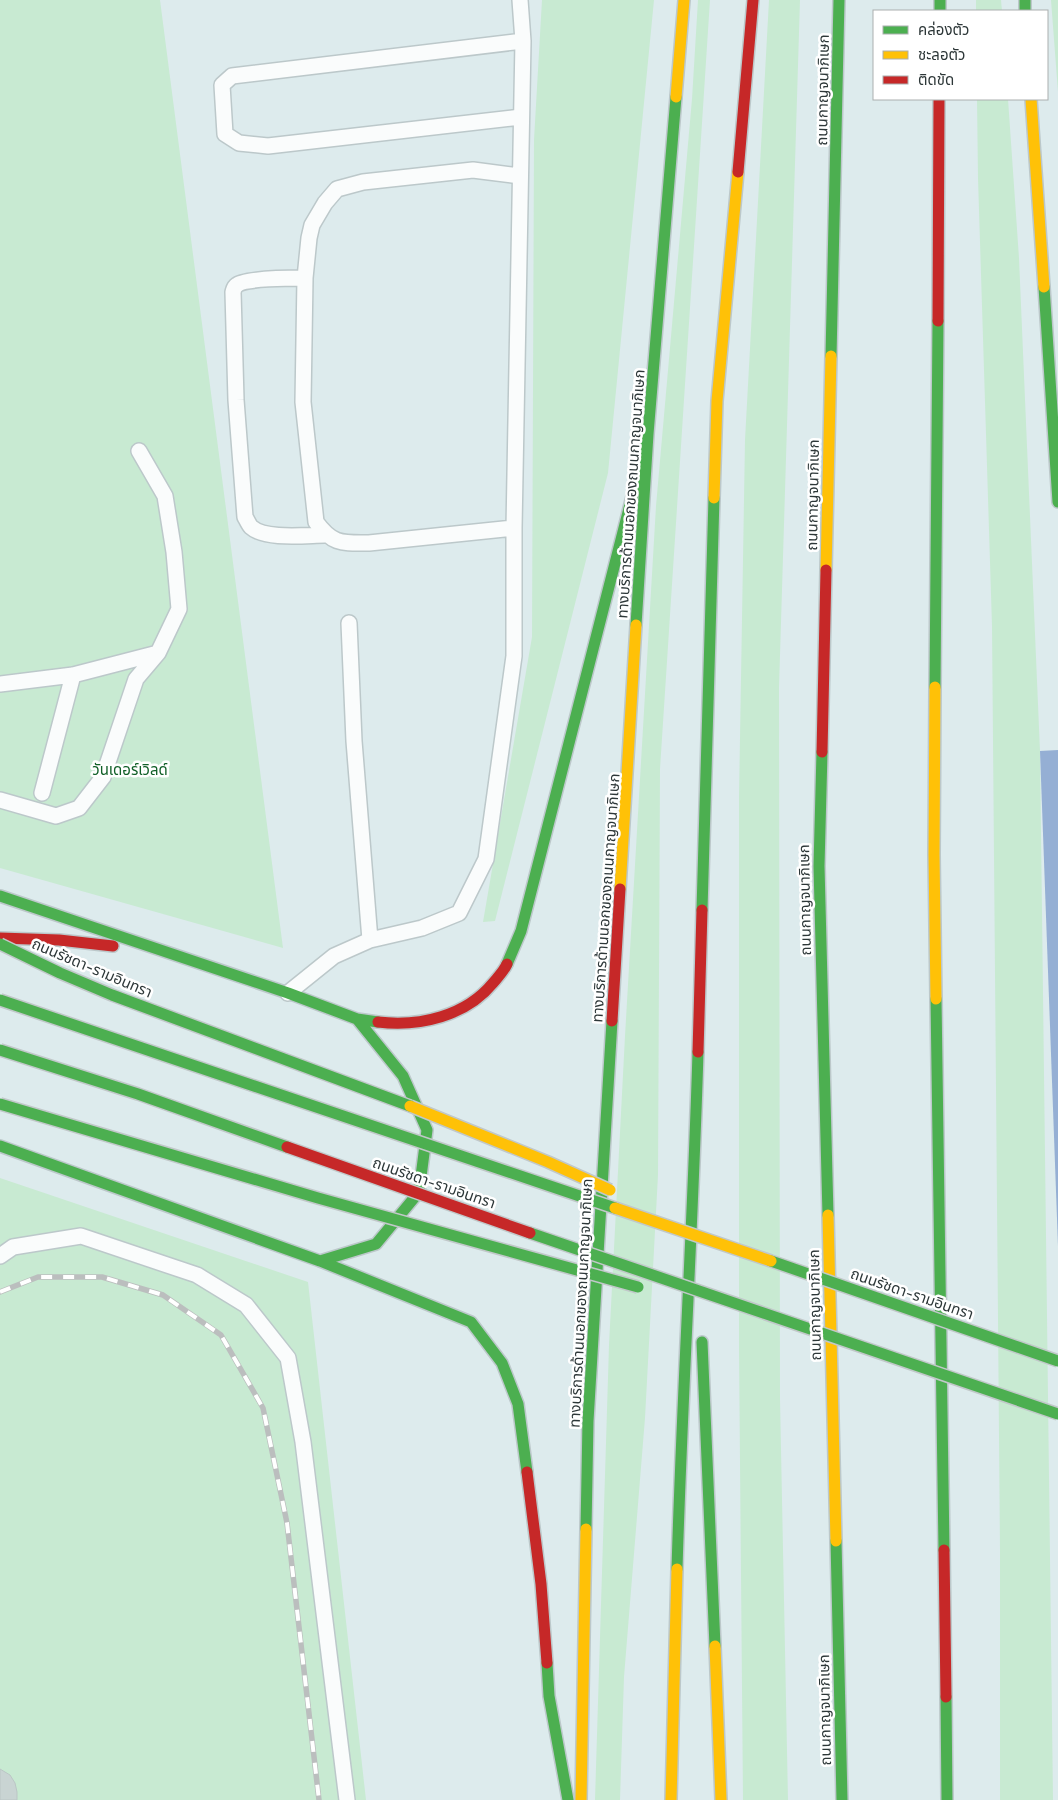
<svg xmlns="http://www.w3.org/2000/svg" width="1058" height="1800" font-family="'Work Sans','Noto Sans Thai',sans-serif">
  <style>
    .green { fill: #c8ead2 }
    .water { fill: #95afd4 }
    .building { fill: #c9d4d3; stroke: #bbc6c5 }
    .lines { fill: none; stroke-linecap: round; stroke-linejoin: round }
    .lane-casing { stroke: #bcc8ca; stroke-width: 18 }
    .fast-casing { stroke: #bcc8ca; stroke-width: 14 }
    .slow-casing { stroke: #bcc8ca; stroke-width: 14 }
    .jam-casing { stroke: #bcc8ca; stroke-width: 14 }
    .lane { stroke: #fafcfc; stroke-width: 15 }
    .fast { stroke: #4caf50; stroke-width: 11 }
    .slow { stroke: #ffc107; stroke-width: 11 }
    .jam { stroke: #c62828; stroke-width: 11 }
    .rail-casing { stroke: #bbbebe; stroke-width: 5.5 }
    .rail { stroke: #fff; stroke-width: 4; stroke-dasharray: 11; stroke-linecap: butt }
    .fast-bridge-casing { stroke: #c1c8c9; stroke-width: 14; stroke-linecap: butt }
    .slow-bridge-casing { stroke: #c1c8c9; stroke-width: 14; stroke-linecap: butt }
    .jam-bridge-casing { stroke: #c1c8c9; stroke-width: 14; stroke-linecap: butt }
    .fast-bridge { stroke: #4caf50; stroke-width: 11 }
    .slow-bridge { stroke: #ffc107; stroke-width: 11 }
    .jam-bridge { stroke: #c62828; stroke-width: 11 }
    .labels { text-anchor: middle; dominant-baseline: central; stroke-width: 5; stroke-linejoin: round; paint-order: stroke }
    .street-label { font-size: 15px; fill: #2d3738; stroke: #fff }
    .park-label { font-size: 15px; fill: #116028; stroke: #fff }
  </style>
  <rect width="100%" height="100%" fill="#ddebed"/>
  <path class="green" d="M 0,0 L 160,0 L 283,948 L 0,868 Z
    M 542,0 L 654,0 L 608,473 L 495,921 L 483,922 L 532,637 L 534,140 Z
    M 698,0 L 710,0 L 660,769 L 658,1175 L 645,1418 L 624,1677 L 620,1800 L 595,1800 L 609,1345 L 625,1036 L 656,506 L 692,99 Z
    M 769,0 L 800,0 L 779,688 L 780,1399 L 788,1800 L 743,1800 L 739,1349 L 739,798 L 745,440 Z
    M 976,0 L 1001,0 L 1002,11 L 976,11 Z
    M 1051,0 L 1058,0 L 1058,92 Z
    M 977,99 L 1008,99 L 1019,258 L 1040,751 L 1053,1800 L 1000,1800 L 1000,1550 L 992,626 L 978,178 Z
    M 0,1178 L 308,1282 L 366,1800 L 0,1800 Z"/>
  <path class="water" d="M 1058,750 L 1058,1246 L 1040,751 Z"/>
  <path class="building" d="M 0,1769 L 10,1775 L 15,1783 L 17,1792 L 17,1800 L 0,1800 Z"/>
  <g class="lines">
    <g class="lane-casing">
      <path id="lane" d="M 521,117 L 268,146 L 239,143 L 225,134 L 222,85 L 232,76 L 523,41
        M 305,278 C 292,278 244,278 237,285 C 234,287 234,289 233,292 L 236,400 L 245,517 C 247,520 249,525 251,527 C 265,540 307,535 325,535
        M 514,528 L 369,543 C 342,543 333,545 316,522 L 303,402 L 305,278 L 309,238 L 312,225 L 325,203 L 337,189 L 363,182 L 473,170 L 520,176
        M 349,623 L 354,741 L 370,940
        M 0,684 L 73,675 L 158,653
        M 42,793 L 73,675
        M 0,800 L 56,816 L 79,808 L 103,777 L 136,679 L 158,653 L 179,609 L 174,552 L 165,496 L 139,451
        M 288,993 L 334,956 L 370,940 L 422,928 L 459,913 L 486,859 L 514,656 L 514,528 L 523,41 L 520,0
        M 0,1256 L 13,1247 L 81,1236 L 197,1275 L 246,1305 L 288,1358 L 303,1442 L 347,1800"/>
    </g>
    <g class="fast-casing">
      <path id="fast" d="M 940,0 L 940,11
        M 1025,0 L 1025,11
        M 1044,287 L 1058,502
        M 831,356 L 839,0
        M 636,625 L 648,434 L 676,97
        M 935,687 L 938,321
        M 822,752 L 819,866 L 828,1215
        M 0,896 L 288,993 L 357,1019 L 378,1022
        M 702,910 L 714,498
        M 507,964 L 521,931 L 648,434
        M 936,999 L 944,1550
        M 0,1146 L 320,1261 L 471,1322 L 502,1363 L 518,1404 L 527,1472
        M 320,1261 L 376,1244 L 419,1192 L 427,1130 L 403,1076 L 357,1019
        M 702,1342 L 715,1646
        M 586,1529 L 588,1421 L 612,1021
        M 836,1541 L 842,1800
        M 677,1569 C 682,1396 693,1224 698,1052
        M 547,1663 L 549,1696 L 568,1800
        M 946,1697 L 947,1800"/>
    </g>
    <g class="slow-casing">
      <path id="slow" d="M 676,97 L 684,0
        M 1031,99 L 1044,287
        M 714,498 L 717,401 L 738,172
        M 826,570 L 831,356
        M 935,687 L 934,855 L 936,999
        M 620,889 L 636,625
        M 828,1215 L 836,1541
        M 715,1646 L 721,1800
        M 581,1800 L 586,1529
        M 671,1800 L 677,1569"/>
    </g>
    <g class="jam-casing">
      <path id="jam" d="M 738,172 L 753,0
        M 938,321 L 939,99
        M 822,752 L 826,570
        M 0,938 L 59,940 L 113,946
        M 612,1021 L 620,889
        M 378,1022 C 420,1027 466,1016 493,983 C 498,977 504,971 507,964
        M 698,1052 L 702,910
        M 527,1472 L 541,1584 L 547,1663
        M 944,1550 L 946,1697"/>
    </g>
    <use href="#lane" class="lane"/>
    <use href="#fast" class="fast"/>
    <use href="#slow" class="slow"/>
    <use href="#jam" class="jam"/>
    <g class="rail-casing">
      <path id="rail" d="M 0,1292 L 38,1277 L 102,1277 L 163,1295 L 221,1335 L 263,1408 L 287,1523 L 319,1800"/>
    </g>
    <use href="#rail" class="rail"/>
    <g class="fast-bridge-casing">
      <path id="fast-bridge" d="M 0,944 L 60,973 L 112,995 L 410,1106
        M 0,1000 L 615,1208
        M 0,1050 L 138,1094 L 287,1147
        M 0,1104 L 318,1198 L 638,1287
        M 530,1233 L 1058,1414
        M 771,1261 L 1058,1361"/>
    </g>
    <g class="slow-bridge-casing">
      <path id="slow-bridge" d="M 410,1106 L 548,1162 L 610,1190
        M 615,1208 L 771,1261"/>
    </g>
    <g class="jam-bridge-casing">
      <path id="jam-bridge" d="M 287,1147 L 530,1233"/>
    </g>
    <use href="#fast-bridge" class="fast-bridge"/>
    <use href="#slow-bridge" class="slow-bridge"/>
    <use href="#jam-bridge" class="jam-bridge"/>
  </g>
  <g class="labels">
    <g class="street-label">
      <text transform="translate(823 90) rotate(-89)">ถนนกาญจนาภิเษก</text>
      <text transform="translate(631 494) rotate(-86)">ทางบริการด้านนอกของถนนกาญจนาภิเษก</text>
      <text transform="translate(813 495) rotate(-89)">ถนนกาญจนาภิเษก</text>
      <text transform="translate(606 898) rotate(-86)">ทางบริการด้านนอกของถนนกาญจนาภิเษก</text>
      <text transform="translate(805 900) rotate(-91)">ถนนกาญจนาภิเษก</text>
      <text transform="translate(92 968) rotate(23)">ถนนรัชดา-รามอินทรา</text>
      <text transform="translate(434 1183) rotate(19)">ถนนรัชดา-รามอินทรา</text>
      <text transform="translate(912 1294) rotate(19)">ถนนรัชดา-รามอินทรา</text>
      <text transform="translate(581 1303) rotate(-87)">ทางบริการด้านนอกของถนนกาญจนาภิเษก</text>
      <text transform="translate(815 1305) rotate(-91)">ถนนกาญจนาภิเษก</text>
      <text transform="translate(825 1710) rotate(-91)">ถนนกาญจนาภิเษก</text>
    </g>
    <g class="park-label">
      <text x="130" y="770">วันเดอร์เวิลด์</text>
    </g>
  </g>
  <rect x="873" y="10" width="175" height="90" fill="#ffffff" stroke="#abafaf"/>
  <rect x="883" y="26" width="25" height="8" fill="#4caf50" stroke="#abafaf"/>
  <text x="918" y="35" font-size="15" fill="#2d3738">คล่องตัว</text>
  <rect x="883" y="51" width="25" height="8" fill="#ffc107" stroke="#abafaf"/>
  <text x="918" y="60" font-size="15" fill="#2d3738">ชะลอตัว</text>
  <rect x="883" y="76" width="25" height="8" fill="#c62828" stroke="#abafaf"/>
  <text x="918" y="85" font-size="15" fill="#2d3738">ติดขัด</text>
</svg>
